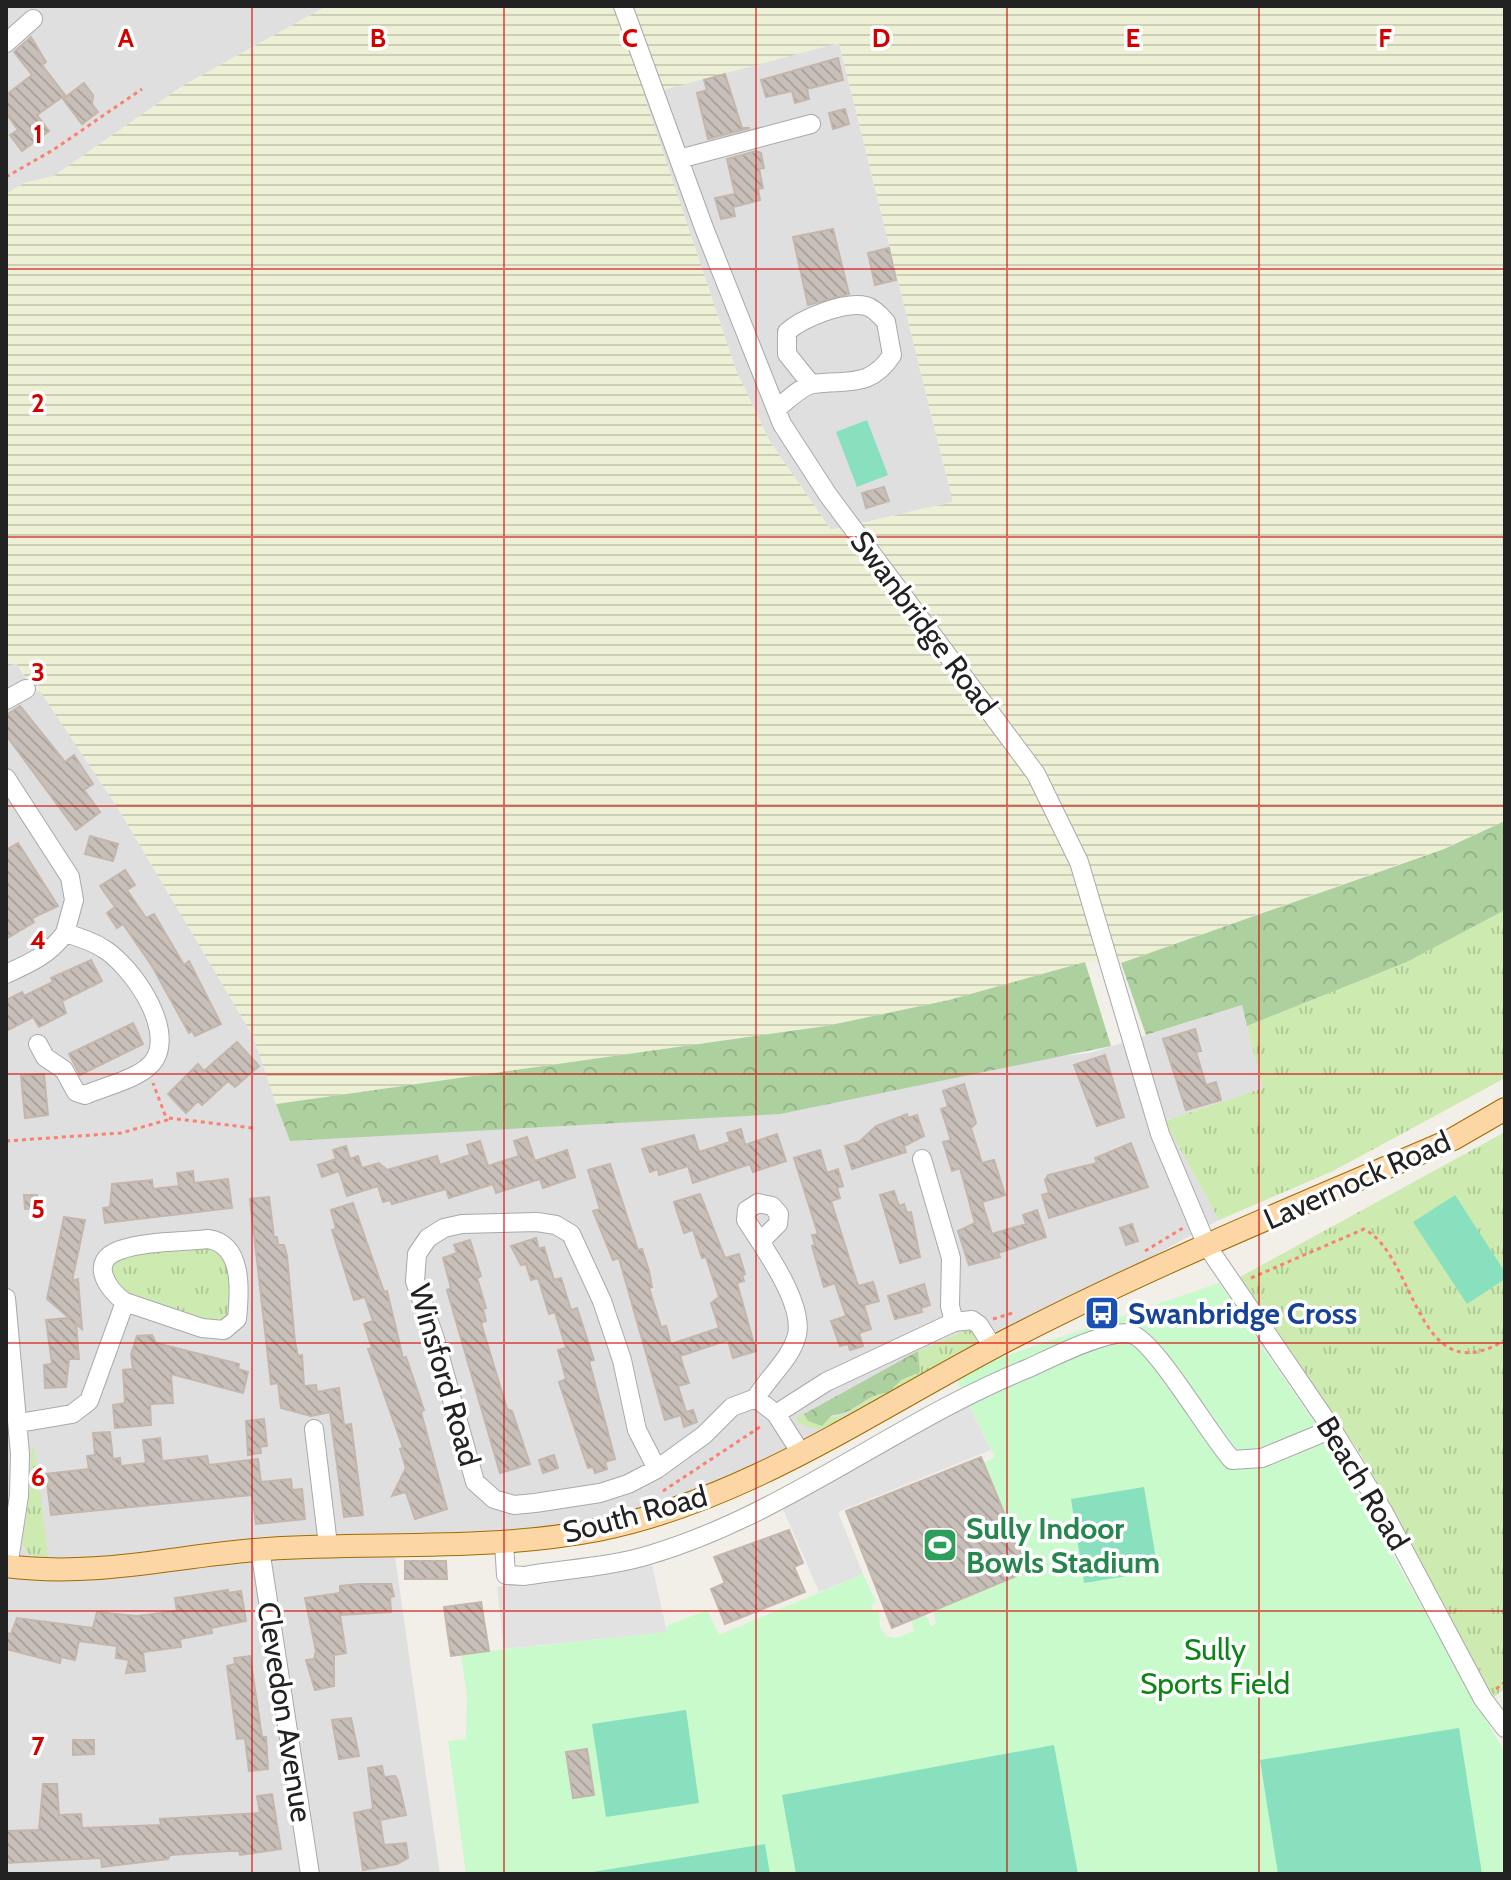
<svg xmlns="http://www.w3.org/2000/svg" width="1511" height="1880" font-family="Cabin,sans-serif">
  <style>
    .residential { fill: #e0dfdf }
    .farmland { fill: url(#farmland-rules); fill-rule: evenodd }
    .grass { fill: url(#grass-tufts) }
    .forest { fill: url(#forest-crowns) }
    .park { fill: #c8facc }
    .pitch { fill: #88e0be }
    .parking { fill: #e2e2e2 }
    .building { fill: url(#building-back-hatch); stroke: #c4b6ab; stroke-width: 2 }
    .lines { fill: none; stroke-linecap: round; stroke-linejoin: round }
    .minor-casing { stroke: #a9a9a9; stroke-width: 20 }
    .major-casing { stroke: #a06b00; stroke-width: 24 }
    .path { stroke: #fa8072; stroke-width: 3; stroke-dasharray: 4 4; stroke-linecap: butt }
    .minor { stroke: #fff; stroke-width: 18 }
    .major { stroke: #fcd6a4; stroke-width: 22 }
    .grid { fill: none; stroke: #d40000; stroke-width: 2; stroke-opacity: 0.55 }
    .labels { text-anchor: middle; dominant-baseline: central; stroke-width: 7; stroke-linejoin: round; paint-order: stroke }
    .street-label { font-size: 30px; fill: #222; stroke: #fff }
    .transit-label { font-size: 30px; font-weight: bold; fill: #164399; stroke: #fff; text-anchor: start }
    .leisure-label { font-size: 30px; font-weight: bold; fill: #27864d; stroke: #fff; text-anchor: start }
    .park-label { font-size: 30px; fill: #0c8416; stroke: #fff }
    .grid-label { font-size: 26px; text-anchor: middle; font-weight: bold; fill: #d40000; stroke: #fff; stroke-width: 7; stroke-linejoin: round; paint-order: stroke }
  </style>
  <defs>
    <pattern id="farmland-rules" width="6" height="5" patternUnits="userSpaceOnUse" patternTransform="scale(2)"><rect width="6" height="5" fill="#eef0d5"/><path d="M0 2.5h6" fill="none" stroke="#ccceb7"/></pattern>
    <pattern id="grass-tufts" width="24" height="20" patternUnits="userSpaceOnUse" patternTransform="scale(2)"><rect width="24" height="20" fill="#cdebb0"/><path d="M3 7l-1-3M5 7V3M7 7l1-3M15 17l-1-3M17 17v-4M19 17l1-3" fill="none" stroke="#b0c997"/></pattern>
    <pattern id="forest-crowns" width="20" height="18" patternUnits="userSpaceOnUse" patternTransform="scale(2)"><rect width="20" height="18" fill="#add19e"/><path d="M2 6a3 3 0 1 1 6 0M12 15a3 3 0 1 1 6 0" fill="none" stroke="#95b388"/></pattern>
    <pattern id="building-back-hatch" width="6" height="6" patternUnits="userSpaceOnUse" patternTransform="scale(2)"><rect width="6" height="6" fill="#c7bfb8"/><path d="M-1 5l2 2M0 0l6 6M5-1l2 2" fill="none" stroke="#aba49e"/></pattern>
  </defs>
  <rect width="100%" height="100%" fill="#f2efe9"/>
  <path class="residential" d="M 6,6 L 327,6 L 184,85 L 54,176 L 24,183 L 6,194 Z
    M 839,43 L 953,502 L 830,530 L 769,440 L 736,370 L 643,94 Z
    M 16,663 L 35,693 L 40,690 L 119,810 L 253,1036 L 290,1141 L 1090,1053 L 1242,1005 L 1263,1088 L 1165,1121 L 1219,1220 L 760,1471 L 586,1526 L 392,1535 L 440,1874 L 6,1874 L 6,668 Z"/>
  <path class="farmland" d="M 327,6 L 1505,6 L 1505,821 L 1447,847 L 1121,963 L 1085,962 L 949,1000 L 826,1026 L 276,1104 L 253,1036 L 119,810 L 40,691 L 36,693 L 16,663 L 6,668 L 6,194 L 24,183 L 54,176 L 184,85 ZM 839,43 L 953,502 L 831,530 L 769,440 L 736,370 L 644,95 Z"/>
  <path class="grass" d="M 1505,910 L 1505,1078 L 1333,1171 L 1219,1220 L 1165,1121 L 1263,1088 L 1247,1026 L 1407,962 Z
    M 1505,1132 L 1505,1688 L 1493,1698 L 1360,1453 L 1238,1278 Z
    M 210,1246 L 227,1256 C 229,1278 240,1308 222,1324 L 207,1324 L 112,1286 L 111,1265 L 123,1256 Z
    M 970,1329 L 977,1337 L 975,1346 L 827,1428 L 811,1428 L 798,1423 L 796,1417 L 804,1414 L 808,1421 L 844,1415 L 880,1392 L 888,1392 L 901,1380 L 920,1372 L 918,1351 Z
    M 35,1448 L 48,1557 L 29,1555 L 22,1544 L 31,1483 L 31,1449 Z"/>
  <path class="forest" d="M 1505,821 L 1505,910 L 1407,962 L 1247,1026 L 1242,1005 L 1146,1035 L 1121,963 L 1444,849 Z
    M 1085,962 L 1111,1046 L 780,1114 L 290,1141 L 276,1104 L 826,1026 L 949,1000 Z
    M 918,1351 L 920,1372 L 901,1380 L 888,1393 C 868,1392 854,1415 832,1415 L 822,1426 L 808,1421 L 804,1414 Z"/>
  <path class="park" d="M 1219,1283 L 1331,1447 L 1505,1753 L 1505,1874 L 466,1874 L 448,1741 L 466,1739 L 467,1697 L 461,1654 L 666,1632 L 666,1626 L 707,1610 L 719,1635 L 863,1574 L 876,1602 L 871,1605 L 873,1611 L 879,1609 L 880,1627 L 886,1636 L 896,1638 L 914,1631 L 911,1620 L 926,1615 L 931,1626 L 936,1624 L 933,1612 L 1028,1571 L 984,1463 L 995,1457 L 957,1380 L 999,1358 Z"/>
  <path class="pitch" d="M 867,420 L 888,475 L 857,487 L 836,432 Z
    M 1455,1195 L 1505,1272 L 1505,1279 L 1467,1304 L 1413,1222 Z
    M 1144,1487 L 1158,1571 L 1084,1583 L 1071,1499 Z
    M 686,1710 L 699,1803 L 606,1817 L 592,1724 Z
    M 1459,1728 L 1482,1874 L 1278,1874 L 1260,1760 Z
    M 1054,1745 L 1078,1874 L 796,1874 L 782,1795 Z
    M 765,1844 L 770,1874 L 580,1874 Z"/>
  <path class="parking" d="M 969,1405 L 991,1450 L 838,1512 L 863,1574 L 819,1592 L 782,1507 Z
    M 651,1561 L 667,1632 L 504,1649 L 497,1587 Z"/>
  <path class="building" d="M 31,37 L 46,62 L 42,65 L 65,95 L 37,115 L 49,131 L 22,151 L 10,135 L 18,130 L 6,113 L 6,95 L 32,75 L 14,52 Z
    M 838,58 L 843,80 L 807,89 L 809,99 L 795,103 L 792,91 L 766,97 L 761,80 Z
    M 725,74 L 742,128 L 750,128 L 708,139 L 697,93 L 707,90 L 704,80 Z
    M 84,83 L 93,95 L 92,104 L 98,112 L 82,124 L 63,99 Z
    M 845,109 L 849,124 L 833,129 L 829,113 Z
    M 756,151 L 761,153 L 764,168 L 759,169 L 763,188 L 758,189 L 760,200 L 733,207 L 735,216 L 721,219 L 715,198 L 735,194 L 727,159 Z
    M 833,229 L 849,294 L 808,305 L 793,237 Z
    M 889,248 L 896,280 L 875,285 L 868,253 Z
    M 884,487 L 889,501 L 866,508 L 862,493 Z
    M 20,706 L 65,762 L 74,755 L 93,784 L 84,790 L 100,812 L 76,830 L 6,735 L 6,715 Z
    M 90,836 L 118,844 L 113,861 L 85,854 Z
    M 18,843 L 58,906 L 32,918 L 34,922 L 6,939 L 6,850 Z
    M 125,870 L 135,885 L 127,890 L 146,918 L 154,914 L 184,965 L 189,961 L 221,1024 L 195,1036 L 192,1031 L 189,1033 L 152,966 L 123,924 L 117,928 L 107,913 L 115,907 L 100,886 Z
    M 91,960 L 102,981 L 62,1001 L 66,1013 L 39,1027 L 33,1017 L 6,1031 L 6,1000 L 22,992 L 24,996 L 53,982 L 51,978 Z
    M 133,1023 L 143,1044 L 80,1075 L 69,1054 Z
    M 1195,1029 L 1201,1051 L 1196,1052 L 1206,1085 L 1216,1082 L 1221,1100 L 1186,1110 L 1163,1039 Z
    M 237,1042 L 259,1066 L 235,1087 L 228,1081 L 202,1105 L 198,1101 L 186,1113 L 168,1094 L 198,1064 L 204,1071 Z
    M 1105,1055 L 1124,1117 L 1097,1126 L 1074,1065 Z
    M 44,1074 L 48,1115 L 25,1118 L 21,1076 Z
    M 964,1084 L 976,1123 L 971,1128 L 982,1163 L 994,1160 L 1005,1195 L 982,1202 L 992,1234 L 1026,1224 L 1023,1215 L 1037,1210 L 1046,1237 L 998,1253 L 1000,1257 L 969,1265 L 958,1231 L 975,1223 L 960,1168 L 952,1171 L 943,1142 L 951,1140 L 941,1109 L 948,1107 L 943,1091 Z
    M 907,1114 L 908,1118 L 917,1115 L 924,1136 L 904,1146 L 906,1152 L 852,1169 L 845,1146 L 859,1142 L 876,1126 Z
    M 741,1129 L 745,1145 L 777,1134 L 786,1161 L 753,1172 L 750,1164 L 693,1183 L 688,1166 L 659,1175 L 658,1169 L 650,1172 L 642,1149 L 694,1135 L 699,1152 L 730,1142 L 727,1133 Z
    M 527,1137 L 535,1161 L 567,1150 L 575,1177 L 543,1188 L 540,1179 L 496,1193 L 493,1184 L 449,1198 L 446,1189 L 392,1204 L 390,1200 L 383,1202 L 378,1186 L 347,1196 L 339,1171 L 322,1177 L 318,1165 L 336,1159 L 333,1150 L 346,1146 L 350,1159 L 358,1156 L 362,1168 L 379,1163 L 387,1170 L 437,1156 L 440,1165 L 470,1155 L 467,1145 L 480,1141 L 488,1166 L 519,1156 L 514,1141 Z
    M 1131,1143 L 1148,1187 L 1049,1218 L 1042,1195 L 1049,1193 L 1045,1180 L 1048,1175 L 1097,1163 L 1095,1158 Z
    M 820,1150 L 827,1173 L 838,1169 L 843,1186 L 837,1188 L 840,1198 L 831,1201 L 858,1286 L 873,1282 L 879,1301 L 864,1305 L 871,1329 L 859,1333 L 863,1346 L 850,1350 L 848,1344 L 840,1346 L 831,1321 L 846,1316 L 835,1283 L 824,1287 L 812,1246 L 815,1245 L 812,1235 L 818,1234 L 794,1158 Z
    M 610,1164 L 638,1250 L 642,1249 L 649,1271 L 652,1287 L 649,1288 L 661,1327 L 666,1326 L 671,1344 L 719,1328 L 711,1303 L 719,1297 L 706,1257 L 702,1258 L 693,1230 L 684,1233 L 674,1202 L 700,1194 L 725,1258 L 739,1254 L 745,1274 L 742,1275 L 744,1281 L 737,1283 L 756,1351 L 733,1358 L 728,1340 L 680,1356 L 689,1383 L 678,1386 L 686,1412 L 693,1410 L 697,1422 L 684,1427 L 681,1415 L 665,1420 L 619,1258 L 613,1260 L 593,1211 L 600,1209 L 588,1170 Z
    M 193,1171 L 194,1183 L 228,1179 L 232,1208 L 105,1223 L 103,1208 L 110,1207 L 112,1184 L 152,1180 L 153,1189 L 179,1186 L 177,1173 Z
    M 894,1191 L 899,1206 L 904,1204 L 907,1213 L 911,1212 L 920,1257 L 900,1263 L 880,1195 Z
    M 24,1195 L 37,1195 L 38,1208 L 25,1209 Z
    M 269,1197 L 274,1237 L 277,1237 L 278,1245 L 284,1245 L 287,1256 L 295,1342 L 298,1356 L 302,1355 L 304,1386 L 316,1385 L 317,1392 L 339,1388 L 344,1425 L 351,1424 L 363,1515 L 344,1517 L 330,1412 L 311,1416 L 281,1408 L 278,1383 L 271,1384 L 250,1199 Z
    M 353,1203 L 384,1292 L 387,1291 L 403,1358 L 406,1357 L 424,1410 L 421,1412 L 447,1509 L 415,1519 L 406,1492 L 392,1496 L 406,1468 L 400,1449 L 403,1448 L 368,1349 L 372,1348 L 364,1324 L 373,1321 L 365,1297 L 354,1300 L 332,1230 L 336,1229 L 331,1210 Z
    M 64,1217 L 85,1220 L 72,1281 L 78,1279 L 82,1329 L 76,1324 L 79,1359 L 69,1359 L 66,1387 L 45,1388 L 44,1365 L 52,1364 L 46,1320 L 69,1318 L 47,1299 Z
    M 1132,1224 L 1138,1241 L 1126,1245 L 1120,1228 Z
    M 536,1238 L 539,1249 L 544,1247 L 554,1280 L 561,1278 L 571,1310 L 577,1308 L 594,1360 L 589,1361 L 615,1459 L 605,1462 L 607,1469 L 595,1473 L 593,1467 L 588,1468 L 559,1382 L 566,1379 L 558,1350 L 566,1348 L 555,1312 L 549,1314 L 538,1278 L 531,1280 L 526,1264 L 521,1265 L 511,1246 Z
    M 470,1240 L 481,1276 L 477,1278 L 486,1308 L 483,1309 L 486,1321 L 481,1323 L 507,1409 L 512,1411 L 530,1464 L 500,1473 L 447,1290 L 451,1288 L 443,1258 L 457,1253 L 454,1245 Z
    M 924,1284 L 930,1305 L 921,1308 L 922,1312 L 895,1319 L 888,1296 Z
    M 152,1335 L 156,1343 L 239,1364 L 238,1369 L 248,1372 L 243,1393 L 171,1374 L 173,1403 L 150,1404 L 151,1425 L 115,1428 L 113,1405 L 125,1403 L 123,1370 L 133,1369 L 131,1354 L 137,1336 Z
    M 264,1419 L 267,1446 L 260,1447 L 261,1453 L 248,1455 L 246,1421 Z
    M 110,1432 L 113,1459 L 120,1458 L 121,1466 L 146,1463 L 143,1440 L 160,1438 L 162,1461 L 207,1456 L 209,1465 L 258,1459 L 261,1482 L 291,1479 L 292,1490 L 302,1489 L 305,1519 L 256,1524 L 252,1495 L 51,1515 L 46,1474 L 89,1469 L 87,1456 L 95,1455 L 93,1433 Z
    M 554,1455 L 558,1468 L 543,1473 L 539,1460 Z
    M 981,1457 L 1028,1571 L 892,1628 L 846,1511 Z
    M 789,1530 L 803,1563 L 794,1567 L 805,1592 L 725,1624 L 711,1589 L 725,1583 L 714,1557 Z
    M 405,1561 L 446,1561 L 447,1579 L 405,1579 Z
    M 359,1584 L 391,1584 L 394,1596 L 390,1597 L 391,1612 L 340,1615 L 346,1653 L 334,1655 L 334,1686 L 315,1690 L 306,1660 L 314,1659 L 316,1651 L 305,1598 L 340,1593 L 340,1586 Z
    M 228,1590 L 228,1593 L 241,1591 L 246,1621 L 211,1628 L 212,1633 L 180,1639 L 181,1647 L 143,1652 L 145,1671 L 126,1673 L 129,1660 L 116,1658 L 117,1646 L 79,1641 L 75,1660 L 61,1657 L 60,1663 L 6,1649 L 6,1633 L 11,1634 L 17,1618 L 93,1628 L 97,1612 L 137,1616 L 177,1611 L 175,1598 Z
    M 481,1602 L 489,1651 L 451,1656 L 444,1607 Z
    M 250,1656 L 262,1737 L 266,1737 L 268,1769 L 249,1771 L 245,1738 L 237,1739 L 227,1666 L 235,1664 L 234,1658 Z
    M 351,1718 L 359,1756 L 339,1759 L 332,1720 Z
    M 73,1740 L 94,1740 L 94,1754 L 73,1755 Z
    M 587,1749 L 594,1795 L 573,1798 L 566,1752 Z
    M 382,1766 L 384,1777 L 395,1776 L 398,1781 L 406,1815 L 380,1820 L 384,1845 L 406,1843 L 408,1858 L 397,1864 L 363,1870 L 354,1813 L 373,1809 L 368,1768 Z
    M 43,1784 L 57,1784 L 59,1815 L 81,1814 L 82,1828 L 161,1825 L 160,1819 L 260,1813 L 257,1796 L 272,1794 L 281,1849 L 240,1855 L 239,1851 L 230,1851 L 170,1855 L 168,1859 L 102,1867 L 101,1858 L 6,1863 L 6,1831 L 39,1830 Z"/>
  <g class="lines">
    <g class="minor-casing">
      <path id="minor" d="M 623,6 L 704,228 L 782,424 L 828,495 L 1036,774 L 1079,862 L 1160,1134 L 1207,1246 L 1332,1429 L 1383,1511 L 1483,1699 L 1505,1728
        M 6,43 L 33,19
        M 679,159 L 811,124
        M 776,409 C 786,402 801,386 813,384 C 847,379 870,389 892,355 L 886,322 C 881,316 874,308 866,306 C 845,301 802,318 787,332 L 787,354 L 811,384
        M 6,700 L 26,689
        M 6,778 L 70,877 L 74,900 L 65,933 C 79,937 92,941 104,949 C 131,966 174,1026 155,1059 C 144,1078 105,1086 85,1095 L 76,1092 L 64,1070 L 45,1057 L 38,1044
        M 6,974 C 30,963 49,955 65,933
        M 922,1159 L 951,1258 L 950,1306 L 954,1322 L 972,1320 L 979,1325 L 993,1347
        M 6,1298 L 20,1454 L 19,1496 L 8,1567
        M 756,1398 C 768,1377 791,1359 797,1335 C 804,1302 763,1247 746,1220 L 747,1210 L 758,1203 L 772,1206 L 779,1214 L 778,1224 L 760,1242
        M 776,1414 L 826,1382 L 954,1322
        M 19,1423 L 72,1414 L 89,1401 L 125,1302 C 107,1289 88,1261 120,1250 C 146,1241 181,1242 208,1239 C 243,1244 240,1290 237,1319 L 224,1330 L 202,1328 L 125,1302
        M 314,1429 L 328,1545
        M 657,1469 L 637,1430 L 622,1360 L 602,1301 L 571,1234 L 556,1225 L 537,1222 L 462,1224 L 444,1228 L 428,1238 L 417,1254 L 415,1281 L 435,1339 L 475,1482 L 494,1499 L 514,1505 L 535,1503 L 600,1493 L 628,1484 L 657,1469 L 704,1435 L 732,1407 L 756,1398 L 776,1414 L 801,1453
        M 504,1543 L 506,1575 L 524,1576 C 565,1569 610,1567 649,1555 C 785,1515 899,1420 1029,1368 C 1051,1358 1109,1328 1131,1334 C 1154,1339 1210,1436 1232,1460 L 1262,1458 L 1332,1429
        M 260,1549 L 310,1874"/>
    </g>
    <g class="major-casing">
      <path id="major" d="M 6,1566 C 98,1578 177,1555 267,1549 C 377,1542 489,1551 598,1530 C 751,1499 880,1405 1017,1335 C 1159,1262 1307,1202 1453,1139 L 1505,1109"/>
    </g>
    <path class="path" d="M 6,177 L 53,150 L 142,89
      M 169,1118 L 253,1128
      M 6,1141 L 121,1133 L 167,1120 L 153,1083
      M 1145,1251 L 1183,1228
      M 1251,1278 L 1364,1229 C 1417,1256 1416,1395 1505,1340
      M 993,1319 L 1016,1312
      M 663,1491 L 763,1425
      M 1496,1689 L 1505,1682"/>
    <use href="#minor" class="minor"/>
    <use href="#major" class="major"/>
  </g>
  <path class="grid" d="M 252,6 L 252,1874M 504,6 L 504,1874M 756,6 L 756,1874M 1007,6 L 1007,1874M 1259,6 L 1259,1874M 6,269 L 1505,269M 6,537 L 1505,537M 6,806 L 1505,806M 6,1074 L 1505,1074M 6,1343 L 1505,1343M 6,1611 L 1505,1611"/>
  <defs>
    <g id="bus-square" transform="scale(1.8)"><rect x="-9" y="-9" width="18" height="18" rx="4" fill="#1a4fb4" stroke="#fff"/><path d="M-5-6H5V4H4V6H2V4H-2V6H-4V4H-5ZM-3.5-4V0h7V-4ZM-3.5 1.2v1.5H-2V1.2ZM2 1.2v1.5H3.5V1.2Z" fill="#fff"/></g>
    <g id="stadium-square" transform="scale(1.8)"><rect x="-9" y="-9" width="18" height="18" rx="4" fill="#2e9e5b" stroke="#fff"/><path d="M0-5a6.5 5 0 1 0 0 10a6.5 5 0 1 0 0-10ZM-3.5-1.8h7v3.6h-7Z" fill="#fff"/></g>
  </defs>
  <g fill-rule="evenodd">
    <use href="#bus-square" x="1102" y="1313"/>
    <use href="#stadium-square" x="940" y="1545"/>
  </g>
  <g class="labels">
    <g class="street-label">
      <text transform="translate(924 623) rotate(53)">Swanbridge Road</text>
      <text transform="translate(1357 1180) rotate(-24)">Lavernock Road</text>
      <text transform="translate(445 1375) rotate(74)">Winsford Road</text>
      <text transform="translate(1363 1483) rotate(59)">Beach Road</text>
      <text transform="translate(635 1514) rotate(-15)">South Road</text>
      <text transform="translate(285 1712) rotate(81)">Clevedon Avenue</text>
    </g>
    <g class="transit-label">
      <text x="1128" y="1313">Swanbridge Cross</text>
    </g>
    <g class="leisure-label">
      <text x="966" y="1528">Sully Indoor<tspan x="966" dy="34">Bowls Stadium</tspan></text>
    </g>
    <g class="park-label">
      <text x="1215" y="1649">Sully<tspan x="1215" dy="34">Sports Field</tspan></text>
    </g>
  </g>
  <g class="grid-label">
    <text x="126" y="47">A</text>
    <text x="378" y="47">B</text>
    <text x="630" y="47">C</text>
    <text x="881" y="47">D</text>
    <text x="1133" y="47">E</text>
    <text x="1385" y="47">F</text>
    <text x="38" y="143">1</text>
    <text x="38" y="412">2</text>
    <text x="38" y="681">3</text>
    <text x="38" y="949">4</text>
    <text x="38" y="1218">5</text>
    <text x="38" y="1486">6</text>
    <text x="38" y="1755">7</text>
  </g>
  <rect width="1511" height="1880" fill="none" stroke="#222222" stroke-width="16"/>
</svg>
